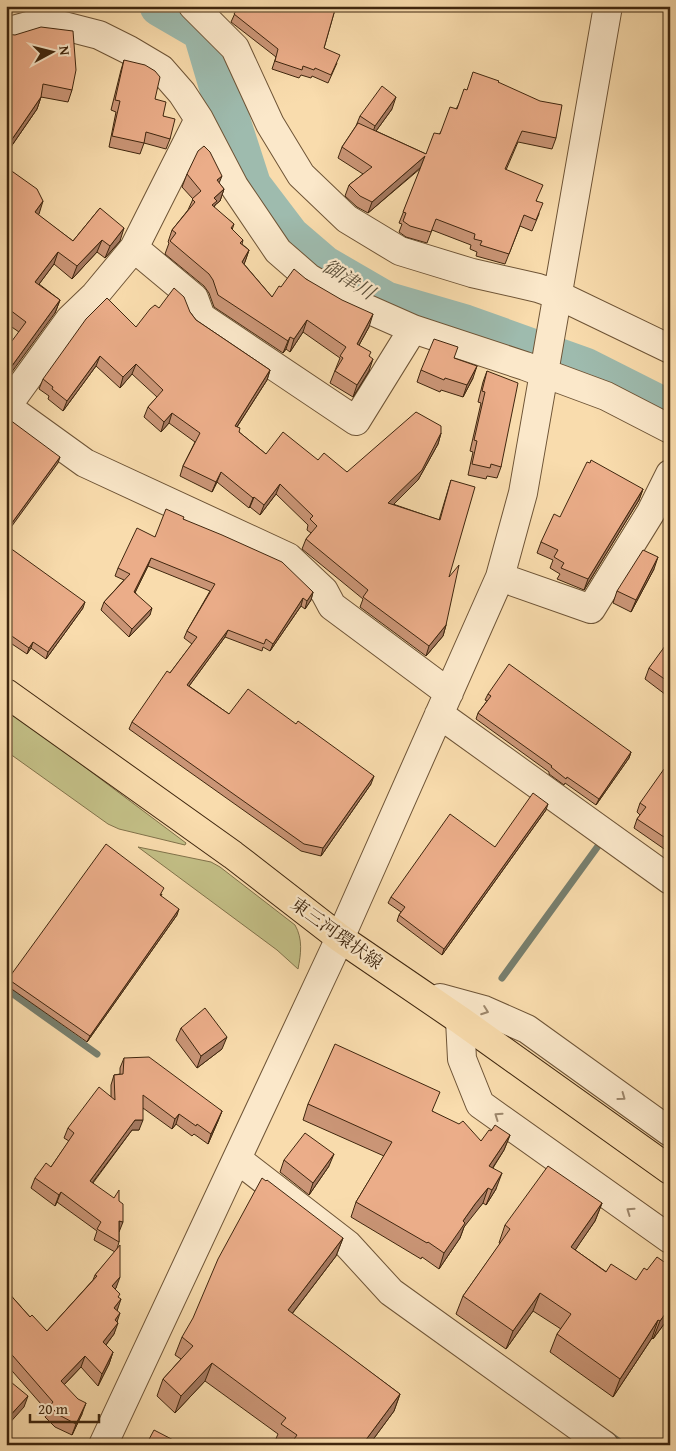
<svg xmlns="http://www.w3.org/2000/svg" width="676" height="1451" font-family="'Gentium Book Plus','Noto Serif JP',serif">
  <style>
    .green { fill: #c3bf86; stroke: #81724a }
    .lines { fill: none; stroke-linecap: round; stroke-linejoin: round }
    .stream { stroke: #787f6e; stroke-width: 7 }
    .river { stroke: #9ebbae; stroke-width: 41 }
    .minor-casing { stroke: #6e5436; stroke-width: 30 }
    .major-casing { stroke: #3f260e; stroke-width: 30 }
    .minor { stroke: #fbe8ca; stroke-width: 28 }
    .major { stroke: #f9dcad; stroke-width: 28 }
    .wall { fill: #ca9576; stroke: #3f260e }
    .shaded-wall { fill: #a47960; stroke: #3f260e }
    .building { fill: #ebad89; stroke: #3f260e }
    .oneway { stroke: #9d876c }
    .labels { text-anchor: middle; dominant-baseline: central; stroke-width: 4.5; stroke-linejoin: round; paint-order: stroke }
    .street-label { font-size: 18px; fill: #3f260e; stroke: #fbe8ca }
    .water-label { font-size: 19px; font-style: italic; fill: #574b36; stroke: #fbe8ca }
  </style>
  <rect width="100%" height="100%" fill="#f9dcad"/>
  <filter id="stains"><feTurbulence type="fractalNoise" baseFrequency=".004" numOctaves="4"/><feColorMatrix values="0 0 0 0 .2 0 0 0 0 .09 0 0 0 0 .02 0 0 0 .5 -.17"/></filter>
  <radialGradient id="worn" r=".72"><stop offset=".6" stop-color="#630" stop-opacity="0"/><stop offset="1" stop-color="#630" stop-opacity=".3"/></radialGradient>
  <path class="green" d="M 6,708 L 186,843 L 185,845 L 119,829 L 108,824 L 6,751 Z
    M 138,847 L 211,862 L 220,867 L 295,925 C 303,939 301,954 298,969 L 277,950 Z"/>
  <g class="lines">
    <path class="stream" d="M 502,978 L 601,842 L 605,845
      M 6,989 L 97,1054
      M 610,1435 L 624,1445"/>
    <path class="river" d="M 160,6 L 203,31 L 226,109 L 251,186 L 289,236 L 324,266 L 386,302 L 465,325 L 585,368 L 670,411"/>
    <g class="minor-casing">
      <path id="minor" d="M 193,6 L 235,48 L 270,124 L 301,175 L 347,219 L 400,251 L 472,273 L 538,288 L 558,295 L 670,349
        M 6,32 L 35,24 L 64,26 L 99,35 L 129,50 L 161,69 L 182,93 L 199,119 L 234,186 L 278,251 L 309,278 L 345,299 L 413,329 L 525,366 L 606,396 L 670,429
        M 134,248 L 194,298 L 201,317 L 356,421 L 413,329
        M 6,406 L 85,463 L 288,557 L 324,591 L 332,606 L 449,693
        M 7,406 L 70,319 L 95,295 L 134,248 L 199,119
        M 500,577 L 591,609 L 651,512 L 670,474
        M 439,714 L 670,880
        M 440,998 L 484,1010 L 527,1029 L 670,1132
        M 460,1020 L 462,1059 L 480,1104 L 670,1239
        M 237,1159 L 347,1244 L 391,1292 L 604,1445
        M 103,1445 L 340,938 L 500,577 L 523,493 L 608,6"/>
    </g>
    <g class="major-casing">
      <path id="major" d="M 6,693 L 233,855 L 340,938 L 460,1020 L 670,1170"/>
    </g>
    <use href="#minor" class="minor"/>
    <use href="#major" class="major"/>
  </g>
  <path class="wall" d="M 227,6 L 336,6 L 324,48 L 337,63 L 328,83 L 312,76 L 311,78 L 301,75 L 299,78 L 272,69 L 276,57 L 231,22 L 236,11 Z
    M 6,34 L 72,90 L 68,102 L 41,97 L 37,109 L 6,154 Z
    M 124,60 L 155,99 L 163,116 L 170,139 L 166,149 L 144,143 L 140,154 L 109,147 L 116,112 L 111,110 L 121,70 Z
    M 498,82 L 556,138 L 552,149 L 518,142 L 506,170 L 537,201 L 539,214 L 532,231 L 520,226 L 505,264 L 476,256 L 477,252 L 470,249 L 471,245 L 432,230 L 427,243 L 406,237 L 399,232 L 402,224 L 399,223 L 421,168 L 368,213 L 357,207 L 345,196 L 349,185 L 363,174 L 338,158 L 342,147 L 356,126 L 360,116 L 392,109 L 376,131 L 426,154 L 456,109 L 467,90 Z
    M 6,167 L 38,215 L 73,241 L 100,208 L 120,241 L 105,258 L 97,252 L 72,279 L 54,264 L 39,284 L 60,300 L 55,313 L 19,332 L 6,323 Z
    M 187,174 L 219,183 L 224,189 L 220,201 L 215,205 L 214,208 L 234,224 L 232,230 L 243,240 L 242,244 L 249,250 L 244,264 L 272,297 L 281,287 L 306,279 L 369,327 L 359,345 L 370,357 L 369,371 L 353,397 L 330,383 L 340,358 L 303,332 L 290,352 L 286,349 L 283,353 L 214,307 L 209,293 L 204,286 L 165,254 L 169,243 L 168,242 L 172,230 L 188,210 L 193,199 L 182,187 Z
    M 159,308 L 190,312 L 196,320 L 270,370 L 267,380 L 237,427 L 239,432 L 266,454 L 318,460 L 347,472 L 441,433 L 438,444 L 418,480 L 393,504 L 439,520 L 451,480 L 446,625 L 443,636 L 426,656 L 360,607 L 363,599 L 302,549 L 306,539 L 311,533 L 307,530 L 308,525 L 276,494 L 260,515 L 250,507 L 249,508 L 217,482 L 212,492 L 180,476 L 183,466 L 195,442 L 169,423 L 161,432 L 144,417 L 148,407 L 157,397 L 132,374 L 120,388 L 96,366 L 63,411 L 48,399 L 49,396 L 39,389 L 43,379 L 136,327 Z
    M 454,358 L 473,378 L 463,397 L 441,390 L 440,392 L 417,382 L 421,370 Z
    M 487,371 L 501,467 L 497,478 L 487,476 L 486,479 L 468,475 L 473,452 L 470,451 L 481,403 L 478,402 L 483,382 Z
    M 643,489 L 639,500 L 584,590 L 557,579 L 560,574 L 550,568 L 553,560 L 537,553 L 541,542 L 560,517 Z
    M 183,519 L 313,592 L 311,600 L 305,609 L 301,606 L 270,651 L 263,647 L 262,651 L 225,637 L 189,686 L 229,714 L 371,784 L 321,856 L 301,851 L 129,729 L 132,722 L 170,673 L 192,644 L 184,638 L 187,631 L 210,591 L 148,566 L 135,592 L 150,615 L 129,637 L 101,610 L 104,602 L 124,580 L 115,576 L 118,568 L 155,537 Z
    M 6,545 L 83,608 L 46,659 L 31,648 L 27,654 L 6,640 Z
    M 654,569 L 631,612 L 613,603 L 617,591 Z
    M 670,645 L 670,698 L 645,679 L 649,668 L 668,648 Z
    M 488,694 L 631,752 L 629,758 L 596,805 L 565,783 L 564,785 L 549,774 L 549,772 L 476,719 L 478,713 L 487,701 L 485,700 Z
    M 670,772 L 670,853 L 634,828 L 637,819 L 640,815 L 637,812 L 640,803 Z
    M 546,810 L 442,955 L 397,921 L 399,915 L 401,912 L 388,903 L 391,897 L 495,847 Z
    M 162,894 L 161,896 L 177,915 L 87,1042 L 6,985 L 8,979 Z
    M 181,1028 L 222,1049 L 197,1068 L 176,1040 Z
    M 124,1058 L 222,1111 L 218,1121 L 208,1144 L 194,1134 L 192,1136 L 176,1124 L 172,1129 L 143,1108 L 139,1130 L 132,1130 L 93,1183 L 119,1231 L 119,1242 L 117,1249 L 116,1288 L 115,1289 L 118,1297 L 117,1322 L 114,1334 L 106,1345 L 113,1352 L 109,1364 L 98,1386 L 81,1367 L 64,1385 L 82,1414 L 72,1435 L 55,1427 L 45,1417 L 48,1412 L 6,1364 L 6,1290 L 30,1317 L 47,1331 L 93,1280 L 95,1275 L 115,1252 L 94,1240 L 97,1231 L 57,1202 L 55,1206 L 31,1188 L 35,1178 L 51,1167 L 69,1141 L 64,1138 L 68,1128 L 111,1097 L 111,1085 L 114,1075 L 120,1074 L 120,1068 Z
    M 308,1104 L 432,1111 L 481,1141 L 491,1131 L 510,1135 L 504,1150 L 493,1168 L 496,1189 L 486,1205 L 483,1203 L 469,1219 L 464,1227 L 460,1238 L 439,1269 L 422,1257 L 421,1259 L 351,1217 L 356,1202 L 384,1156 L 303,1120 Z
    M 284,1160 L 329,1166 L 309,1195 L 280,1172 Z
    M 602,1203 L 595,1221 L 575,1250 L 670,1316 L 653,1339 L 652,1338 L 613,1397 L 550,1352 L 557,1334 L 561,1329 L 533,1311 L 506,1349 L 456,1314 L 463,1296 L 500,1244 L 499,1243 L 505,1225 Z
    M 343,1238 L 336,1256 L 292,1314 L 400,1394 L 394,1411 L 369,1445 L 279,1445 L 275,1441 L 278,1434 L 205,1381 L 175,1413 L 157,1396 L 163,1379 L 181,1359 L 175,1355 L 182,1337 Z"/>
  <path class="shaded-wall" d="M 6,46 L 9,47 L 6,54 Z
    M 41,97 L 37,109 L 6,154 L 6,148 Z
    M 396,97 L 392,109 L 371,138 L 375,126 Z
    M 425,156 L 421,167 L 368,213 L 372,202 Z
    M 222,176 L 217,188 L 217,180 Z
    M 224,189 L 220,201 L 215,205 L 212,213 L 207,218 L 214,198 Z
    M 43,201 L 39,214 L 31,225 L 35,212 Z
    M 124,228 L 120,241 L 105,258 L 110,246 Z
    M 102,240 L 97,252 L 72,279 L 77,266 Z
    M 249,250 L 245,262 L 238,274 L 242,262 Z
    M 58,252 L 54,264 L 31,295 L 35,282 Z
    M 60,300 L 55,313 L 6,380 L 6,374 Z
    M 373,314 L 369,327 L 353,356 L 357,344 Z
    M 307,320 L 303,332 L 290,352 L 294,339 Z
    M 290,337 L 286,349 L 283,353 L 288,341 Z
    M 100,356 L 96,366 L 63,411 L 67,401 Z
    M 373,359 L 369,371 L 353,397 L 357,385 Z
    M 136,364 L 132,374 L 120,388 L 123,377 Z
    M 477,366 L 473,378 L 463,397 L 467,385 Z
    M 270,370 L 267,380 L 231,436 L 235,426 Z
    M 172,413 L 169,423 L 161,432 L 164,422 Z
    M 441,433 L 438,444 L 418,480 L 385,513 L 388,503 Z
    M 60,457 L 58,463 L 6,534 L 6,531 Z
    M 221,472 L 217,482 L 212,492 L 216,482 Z
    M 280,484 L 276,494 L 260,515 L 264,505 Z
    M 643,489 L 639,500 L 584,590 L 588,579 Z
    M 254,497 L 250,507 L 249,508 L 253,498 Z
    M 658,557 L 654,569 L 631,612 L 636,600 Z
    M 151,558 L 148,566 L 132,599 L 134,592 Z
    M 313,592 L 311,600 L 305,609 L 307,601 Z
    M 303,598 L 301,606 L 270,651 L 273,644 Z
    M 85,602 L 83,608 L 46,659 L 48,652 Z
    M 152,608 L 150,615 L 129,637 L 132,629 Z
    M 446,625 L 443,636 L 426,656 L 429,646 Z
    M 228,630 L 225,637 L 184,693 L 187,685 Z
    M 33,642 L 31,648 L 27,654 L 29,648 Z
    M 631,752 L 629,758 L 596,805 L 599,799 Z
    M 374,776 L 371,784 L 321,856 L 323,848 Z
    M 548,804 L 546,810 L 442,955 L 444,949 Z
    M 179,909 L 177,915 L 87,1042 L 90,1036 Z
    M 227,1037 L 222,1049 L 197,1068 L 201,1056 Z
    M 222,1111 L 218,1121 L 208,1144 L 211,1134 Z
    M 179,1114 L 176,1124 L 172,1129 L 175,1119 Z
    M 135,1120 L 143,1120 L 139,1130 L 132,1130 L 86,1191 L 90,1181 Z
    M 510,1135 L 504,1150 L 484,1181 L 489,1166 Z
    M 334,1154 L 329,1166 L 309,1195 L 313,1183 Z
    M 502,1173 L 496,1189 L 486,1205 L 492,1190 Z
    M 488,1188 L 483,1203 L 464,1227 L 460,1238 L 439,1269 L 444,1253 L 463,1221 L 475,1204 Z
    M 61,1192 L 57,1202 L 55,1206 L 59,1195 Z
    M 602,1203 L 595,1221 L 565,1265 L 571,1247 Z
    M 119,1221 L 123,1222 L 119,1232 Z
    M 343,1238 L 336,1256 L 281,1328 L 288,1310 Z
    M 120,1277 L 116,1288 L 108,1297 L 112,1286 Z
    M 540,1293 L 533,1311 L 506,1349 L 513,1331 Z
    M 121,1299 L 117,1311 L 114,1308 Z
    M 670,1307 L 670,1316 L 653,1339 L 660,1321 Z
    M 120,1313 L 116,1325 L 115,1320 Z
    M 658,1320 L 652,1338 L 613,1397 L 620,1379 Z
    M 118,1323 L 114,1334 L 99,1354 L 103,1342 Z
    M 113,1352 L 109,1364 L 98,1386 L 102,1374 Z
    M 85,1356 L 81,1367 L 57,1392 L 61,1381 Z
    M 212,1363 L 205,1381 L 175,1413 L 181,1396 Z
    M 400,1394 L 394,1411 L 369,1445 L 362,1445 Z
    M 28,1396 L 24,1407 L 6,1427 L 6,1420 Z
    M 86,1403 L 82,1414 L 72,1435 L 76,1424 Z"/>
  <path class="building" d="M 239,6 L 336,6 L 324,48 L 340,55 L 331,75 L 315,68 L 314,70 L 303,66 L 302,70 L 275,61 L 278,49 L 234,14 Z
    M 41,27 L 73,31 L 76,70 L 72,90 L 43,84 L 41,97 L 6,148 L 6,61 L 9,47 L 6,46 L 6,34 L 15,35 Z
    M 124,60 L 145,65 L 155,71 L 160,77 L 155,99 L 166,102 L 163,116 L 175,119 L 170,139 L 146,132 L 144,143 L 112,136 L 120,101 L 115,100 Z
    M 473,72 L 499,81 L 498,82 L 540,101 L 562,105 L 556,138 L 522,131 L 505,169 L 543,185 L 536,201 L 543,203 L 536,220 L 524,215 L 509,254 L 480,245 L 482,241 L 474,239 L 475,234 L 436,219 L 431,232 L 410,226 L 403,221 L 406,213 L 403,212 L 425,156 L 372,202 L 360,196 L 349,185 L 372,167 L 342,147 L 358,123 L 426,154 L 434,133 L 440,134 L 450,107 L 457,109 L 464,89 L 467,90 Z
    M 382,86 L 396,97 L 375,126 L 360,116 Z
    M 204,146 L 210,152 L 222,176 L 217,180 L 224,189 L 214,198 L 217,201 L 212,205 L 234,224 L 231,228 L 243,240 L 240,243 L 249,250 L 242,262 L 272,297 L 279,286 L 281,287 L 294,269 L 306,279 L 342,300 L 373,314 L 357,344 L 371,352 L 369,356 L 373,359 L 357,385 L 335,371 L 343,358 L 340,356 L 346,347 L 307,320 L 294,339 L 290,337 L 288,341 L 218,295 L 213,280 L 209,274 L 170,241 L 176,233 L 172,230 L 195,202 L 192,199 L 201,191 L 187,174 L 198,151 Z
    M 6,167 L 37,189 L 43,201 L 35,212 L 73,241 L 100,208 L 124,228 L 110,246 L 102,240 L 77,266 L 58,252 L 35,282 L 60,300 L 6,374 L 6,349 L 26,322 L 6,307 Z
    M 174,288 L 184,297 L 190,312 L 196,320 L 270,370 L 235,426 L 240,428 L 239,432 L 266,454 L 283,432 L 318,460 L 324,453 L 347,472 L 416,412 L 441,426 L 441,433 L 422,470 L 388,503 L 440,520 L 451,480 L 475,487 L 449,577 L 459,565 L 446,625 L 429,646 L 363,597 L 368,590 L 306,539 L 317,526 L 310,519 L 313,516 L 280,484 L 264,505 L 254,497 L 253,498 L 221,472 L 216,482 L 183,466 L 200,433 L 172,413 L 164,422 L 148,407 L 163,390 L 136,364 L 123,377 L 100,356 L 67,401 L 52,389 L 53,387 L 43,379 L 86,319 L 107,298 L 136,327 L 150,309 L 155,305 L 159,308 Z
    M 434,339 L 458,347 L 454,358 L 477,366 L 467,385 L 445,378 L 444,380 L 421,370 Z
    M 487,371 L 518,383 L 501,467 L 491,464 L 490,468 L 472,464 L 477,441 L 474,440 L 485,392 L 482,391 Z
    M 10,420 L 60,457 L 6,531 L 6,425 Z
    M 591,460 L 643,489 L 588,579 L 561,568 L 564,563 L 554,557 L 558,550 L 541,542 L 554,514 L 560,517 L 587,462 L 590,463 Z
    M 166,509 L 184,517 L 183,519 L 222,535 L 282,562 L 313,592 L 307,601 L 303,598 L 273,644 L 266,639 L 264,644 L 228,630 L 187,685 L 229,714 L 248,689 L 296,724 L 298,721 L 374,776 L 323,848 L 304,844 L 132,722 L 167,671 L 170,673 L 197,637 L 187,631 L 215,584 L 151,558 L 134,592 L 152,608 L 132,629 L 104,602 L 130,574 L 118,568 L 137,528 L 155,537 Z
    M 6,545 L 85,602 L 48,652 L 33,642 L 29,648 L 6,632 Z
    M 643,550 L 658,557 L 636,600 L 617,591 Z
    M 670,645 L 670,683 L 649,668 L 665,646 L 668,648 Z
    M 509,664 L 631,752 L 599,799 L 567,777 L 566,779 L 551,767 L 552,766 L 478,713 L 491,696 L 488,694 Z
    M 664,769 L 670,772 L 670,841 L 637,819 L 646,807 L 640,803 Z
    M 533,793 L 548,804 L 444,949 L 399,915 L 405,907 L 391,897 L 450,814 L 495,847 Z
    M 106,844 L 164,888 L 160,895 L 179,909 L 90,1036 L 8,979 Z
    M 205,1008 L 227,1037 L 201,1056 L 181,1028 Z
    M 335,1044 L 440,1092 L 432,1111 L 459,1124 L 463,1121 L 481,1141 L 489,1130 L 491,1131 L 495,1125 L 510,1135 L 489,1166 L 502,1173 L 492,1190 L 488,1188 L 475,1204 L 463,1221 L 465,1223 L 444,1253 L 428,1242 L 427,1243 L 356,1202 L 392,1142 L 308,1104 Z
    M 149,1057 L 222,1111 L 211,1134 L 197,1124 L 196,1126 L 179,1114 L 175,1119 L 143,1095 L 143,1120 L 135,1120 L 90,1181 L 114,1198 L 119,1190 L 119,1201 L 123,1204 L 123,1222 L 119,1221 L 119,1242 L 97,1229 L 101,1222 L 61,1192 L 59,1195 L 35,1178 L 46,1163 L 51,1167 L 74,1133 L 68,1128 L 99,1087 L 115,1100 L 114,1075 L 123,1074 L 124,1058 Z
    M 305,1133 L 334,1154 L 313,1183 L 284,1160 Z
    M 548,1166 L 602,1203 L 571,1247 L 606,1272 L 611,1264 L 636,1280 L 644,1268 L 647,1270 L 657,1257 L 670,1266 L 670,1307 L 660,1321 L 658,1320 L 620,1379 L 557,1334 L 571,1314 L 540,1293 L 513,1331 L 463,1296 L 510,1229 L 505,1225 Z
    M 262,1178 L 266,1181 L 267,1180 L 343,1238 L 288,1310 L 400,1394 L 362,1445 L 290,1445 L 297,1435 L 281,1424 L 286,1418 L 212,1363 L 181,1396 L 163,1379 L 193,1346 L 182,1337 L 193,1318 L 218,1259 Z
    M 120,1245 L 120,1277 L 112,1286 L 120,1294 L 118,1297 L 121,1299 L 114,1308 L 120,1313 L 115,1320 L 118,1323 L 103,1342 L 113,1352 L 102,1374 L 85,1356 L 61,1381 L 78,1399 L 86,1403 L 76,1424 L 59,1415 L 50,1406 L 53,1402 L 6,1348 L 6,1290 L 30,1317 L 32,1315 L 47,1331 L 97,1276 L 95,1275 Z
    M 6,1378 L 28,1396 L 6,1420 Z
    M 154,1430 L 183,1445 L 146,1445 Z"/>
  <defs><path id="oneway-chevron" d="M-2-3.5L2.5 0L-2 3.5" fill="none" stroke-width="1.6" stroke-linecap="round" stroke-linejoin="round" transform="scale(1.25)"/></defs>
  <g class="oneway">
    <use href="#oneway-chevron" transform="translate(485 1011) rotate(20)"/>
    <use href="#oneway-chevron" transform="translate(622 1097) rotate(36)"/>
    <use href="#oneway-chevron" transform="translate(498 1116) rotate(-145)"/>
    <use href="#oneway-chevron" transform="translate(630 1211) rotate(-145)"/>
  </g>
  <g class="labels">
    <g class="street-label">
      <text transform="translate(337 933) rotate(36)">東三河環状線</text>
    </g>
    <g class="water-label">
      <text transform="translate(349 279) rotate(32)">御津川</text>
    </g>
  </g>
  <rect width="676" height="1451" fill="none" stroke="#f9dcad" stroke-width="25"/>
  <rect x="8" y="8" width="661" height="1436" fill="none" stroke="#3f260e" stroke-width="2.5"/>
  <rect x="12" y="12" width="651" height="1426" fill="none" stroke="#3f260e"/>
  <g transform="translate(52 52) rotate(83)" stroke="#fbe8ca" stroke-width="4" paint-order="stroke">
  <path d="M0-4L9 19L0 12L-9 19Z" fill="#3f260e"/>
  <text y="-8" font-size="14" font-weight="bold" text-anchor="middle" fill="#3f260e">N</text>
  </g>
  <path d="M30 1414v8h69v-8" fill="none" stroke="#3f260e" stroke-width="2.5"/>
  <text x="38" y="1414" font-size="15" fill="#3f260e" stroke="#fbe8ca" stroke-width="4" paint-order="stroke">20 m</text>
  <rect width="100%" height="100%" filter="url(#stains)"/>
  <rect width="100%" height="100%" fill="url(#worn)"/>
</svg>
